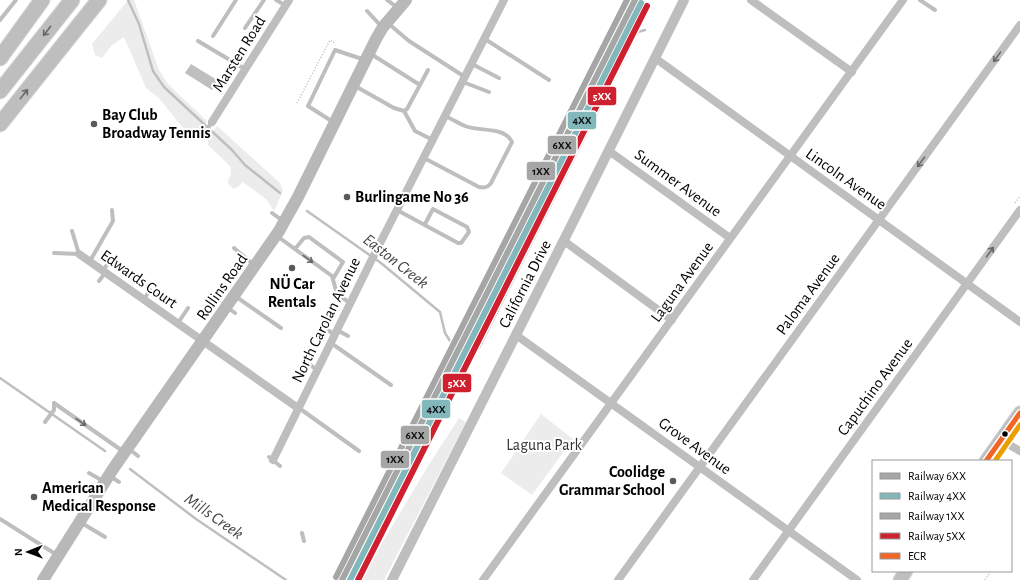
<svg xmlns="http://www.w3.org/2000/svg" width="1020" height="580" font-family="'Alegreya Sans',sans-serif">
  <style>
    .green { fill: #ececec }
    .water { fill: #bfbfbf }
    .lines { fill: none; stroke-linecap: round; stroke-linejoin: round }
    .stream { stroke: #bfbfbf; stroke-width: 2.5 }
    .primary-casing { stroke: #dbdbdb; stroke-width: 15 }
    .motorway-casing { stroke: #dbdbdb; stroke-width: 17 }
    .path { stroke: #b9b9b9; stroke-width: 1.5; stroke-dasharray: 1 2; stroke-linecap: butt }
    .service { stroke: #bebebe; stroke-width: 4 }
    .minor { stroke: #bebebe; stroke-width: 8 }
    .tertiary { stroke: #bebebe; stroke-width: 10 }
    .secondary { stroke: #b8b8b8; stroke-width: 12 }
    .primary { stroke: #bebebe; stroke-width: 13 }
    .motorway { stroke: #bebebe; stroke-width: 15 }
    .bus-1-casing { stroke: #fff; stroke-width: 8 }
    .bus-2-casing { stroke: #fff; stroke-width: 8 }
    .bus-1 { stroke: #f26522; stroke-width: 5 }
    .bus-2 { stroke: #eb9e00; stroke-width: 5 }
    .rail-1-casing { stroke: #fff; stroke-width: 9 }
    .rail-2-casing { stroke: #fff; stroke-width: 9 }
    .rail-3-casing { stroke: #fff; stroke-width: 9 }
    .rail-4-casing { stroke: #fff; stroke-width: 9 }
    .rail-1 { stroke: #a5a6a6; stroke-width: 6 }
    .rail-2 { stroke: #82b7bb; stroke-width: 6 }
    .rail-3 { stroke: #a6a6a6; stroke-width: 6 }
    .rail-4 { stroke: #ce202f; stroke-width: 6 }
    .oneway { stroke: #686868 }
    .poi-dot { fill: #595959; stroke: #fff; stroke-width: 1.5 }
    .bus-dot { fill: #000; stroke: #fff; stroke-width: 1.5 }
    .labels { text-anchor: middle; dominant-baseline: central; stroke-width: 4; stroke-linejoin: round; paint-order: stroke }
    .street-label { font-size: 16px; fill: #000; stroke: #fff }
    .poi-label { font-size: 16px; font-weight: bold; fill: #000; stroke: #fff; text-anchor: start }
    .park-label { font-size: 16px; fill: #333; stroke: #fff }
    .water-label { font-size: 17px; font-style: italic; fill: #444; stroke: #fff }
    .line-badge { stroke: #fff; stroke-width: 1.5 }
    .badge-label { font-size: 11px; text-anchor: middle; font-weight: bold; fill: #fff }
    .pale-badge-label { font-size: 11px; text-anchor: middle; font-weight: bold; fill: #111 }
  </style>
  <rect width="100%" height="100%" fill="#fff"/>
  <path class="green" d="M 128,0 L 134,0 L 159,70 L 168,84 L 207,121 L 199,137 L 182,127 L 159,98 L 146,88 L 124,37 L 112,45 L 102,58 L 95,55 L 92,44 Z
    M 217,126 L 280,183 L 283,191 L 274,211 L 266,199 L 243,182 L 239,186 L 234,189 L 228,184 L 228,180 L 231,174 L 230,166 L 208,145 C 207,138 213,131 217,126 Z
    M 541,414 L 573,439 L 532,495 L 501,473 Z
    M 459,418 L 466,422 L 384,580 L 360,580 L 428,466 Z"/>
  <path class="water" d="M 191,64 L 217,80 L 212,90 L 185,73 Z"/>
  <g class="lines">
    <path class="stream" d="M 128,0 L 139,24 L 153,71 L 164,87 L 232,150 L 245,165 L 280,193
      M 307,211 L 381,263 L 440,312 L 445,333 L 452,344
      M 464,349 C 471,352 474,353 479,348 L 634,39 L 638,32 L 645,30
      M 0,378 L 105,451
      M 130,469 L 196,519 L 286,580"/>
    <g class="primary-casing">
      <path id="primary" d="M 986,461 L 1020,413
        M 900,580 L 906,571"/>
    </g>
    <g class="motorway-casing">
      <path id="motorway" d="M 0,58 L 42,0
        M 0,91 L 72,0
        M 0,124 L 99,0"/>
    </g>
    <path class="path" d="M 297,103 L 330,40 L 336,44
      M 1015,203 L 1020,196
      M 985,580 L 991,571"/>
    <path class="service" d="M 276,0 L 285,5
      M 387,0 L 398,8
      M 920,0 L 935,10
      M 367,11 L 381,26
      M 0,20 L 16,0
      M 389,24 L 409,41 L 465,77
      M 245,28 L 264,0
      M 213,36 L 236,0
      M 485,39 L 549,80
      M 198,41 L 245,69
      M 371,54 L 420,85
      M 472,64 L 499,78
      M 463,82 L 489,92
      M 355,86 L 394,108 L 404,111 L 407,109 L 428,70
      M 404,111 L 415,131 L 433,140
      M 333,122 L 308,106 L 335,50 L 365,60
      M 203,135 L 212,122
      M 424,158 L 479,187 C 484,188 488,188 491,183 L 512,142 C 505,126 479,132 465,126 C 458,123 452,119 445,116
      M 397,210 L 458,243 L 461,243 L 469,232 L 467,227 L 433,209 L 425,224
      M 272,213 L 283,221
      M 277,236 L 332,276 L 337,294 L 350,303
      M 234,248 L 254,265
      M 295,249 L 304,238 L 309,237 L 343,262 L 333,279
      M 54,253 L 79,254 L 72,231
      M 90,261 L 113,221 L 112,210
      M 103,271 L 108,263
      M 99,281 L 105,273
      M 235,296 L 281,328
      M 144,299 L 150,290
      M 227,307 L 235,313
      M 178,323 L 188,308
      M 325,328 L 335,335
      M 337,330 L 348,336
      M 331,343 L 391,385
      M 309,364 L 317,370
      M 54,403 L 124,452
      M 299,408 L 359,451
      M 45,422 L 54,410 L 54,403
      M 128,448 L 138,456
      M 269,457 L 280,466
      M 89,473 L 103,481
      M 110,476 L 119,482
      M 0,519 L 57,555
      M 80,522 L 105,537
      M 302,533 L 304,541"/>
    <path class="minor" d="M 751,0 L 852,72
      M 655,58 L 1020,322
      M 212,122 L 289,0
      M 609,151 L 730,238
      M 564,241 L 672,320
      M 79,254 L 298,408
      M 516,335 L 857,580
      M 1001,440 L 1020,451
      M 273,460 L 376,251 L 504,0
      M 483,580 L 903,0
      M 618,580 L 1020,25
      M 753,580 L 1020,210"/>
    <path class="tertiary" d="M 392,580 L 571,226 L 684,0"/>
    <path class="secondary" d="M 43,580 L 113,469 L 279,231 L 298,197 L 376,39 L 383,27 L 406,0"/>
    <use href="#primary" class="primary"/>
    <use href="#motorway" class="motorway"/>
    <g class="bus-1-casing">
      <path id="bus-1" d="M 986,461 L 1020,413"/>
    </g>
    <g class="bus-2-casing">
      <path id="bus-2" d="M 995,461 L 1020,425"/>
    </g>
    <use href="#bus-1" class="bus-1"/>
    <use href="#bus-2" class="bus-2"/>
    <g class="rail-1-casing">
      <path id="rail-1" d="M 342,580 L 635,0"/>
    </g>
    <g class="rail-2-casing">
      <path id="rail-2" d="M 350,580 L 641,3"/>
    </g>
    <g class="rail-3-casing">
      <path id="rail-3" d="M 336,577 L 627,0"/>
    </g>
    <g class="rail-4-casing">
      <path id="rail-4" d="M 358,580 L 647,6"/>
    </g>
    <use href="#rail-1" class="rail-1"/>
    <use href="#rail-2" class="rail-2"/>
    <use href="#rail-3" class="rail-3"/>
    <use href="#rail-4" class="rail-4"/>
  </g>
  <defs><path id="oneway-shaft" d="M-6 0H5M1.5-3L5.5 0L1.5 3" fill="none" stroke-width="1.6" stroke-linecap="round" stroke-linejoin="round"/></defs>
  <g class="oneway">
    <use href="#oneway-shaft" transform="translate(47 31) rotate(128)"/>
    <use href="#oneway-shaft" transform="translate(997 57) rotate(126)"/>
    <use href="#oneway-shaft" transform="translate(24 94) rotate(-52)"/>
    <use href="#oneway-shaft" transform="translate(921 162) rotate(126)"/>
    <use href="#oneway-shaft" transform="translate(990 252) rotate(-54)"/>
    <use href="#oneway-shaft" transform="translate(308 259) rotate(36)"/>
    <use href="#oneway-shaft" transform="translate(81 422) rotate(35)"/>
  </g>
  <g class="poi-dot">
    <circle cx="94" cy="124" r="4"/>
    <circle cx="347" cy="197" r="4"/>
    <circle cx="292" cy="268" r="4"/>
    <circle cx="673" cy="481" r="4"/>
    <circle cx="34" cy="497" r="4"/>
  </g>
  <circle class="bus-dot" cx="1005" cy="434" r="3.5"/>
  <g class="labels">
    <g class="street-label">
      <text transform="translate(239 54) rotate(-58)">Marsten Road</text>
      <text transform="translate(846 179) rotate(35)">Lincoln Avenue</text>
      <text transform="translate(678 183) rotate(36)">Summer Avenue</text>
      <text transform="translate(139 279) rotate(35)">Edwards Court</text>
      <text transform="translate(682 282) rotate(-54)">Laguna Avenue</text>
      <text transform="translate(525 284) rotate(-63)">California Drive</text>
      <text transform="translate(222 287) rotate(-55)">Rollins Road</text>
      <text transform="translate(808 294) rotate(-54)">Paloma Avenue</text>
      <text transform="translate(326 320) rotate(-64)">North Carolan Avenue</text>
      <text transform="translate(875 387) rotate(-54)">Capuchino Avenue</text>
      <text transform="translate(695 446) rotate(36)">Grove Avenue</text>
    </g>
    <g class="poi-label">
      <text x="102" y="115">Bay Club<tspan x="102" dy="18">Broadway Tennis</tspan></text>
      <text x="355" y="197">Burlingame No 36</text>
      <text x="292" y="284" text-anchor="middle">NÜ Car<tspan x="292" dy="18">Rentals</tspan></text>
      <text x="665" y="472" text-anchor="end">Coolidge<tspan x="665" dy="18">Grammar School</tspan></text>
      <text x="42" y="488">American<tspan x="42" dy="18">Medical Response</tspan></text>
    </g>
    <g class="park-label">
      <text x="544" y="445">Laguna Park</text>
    </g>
    <g class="water-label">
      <text transform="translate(396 261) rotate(38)">Easton Creek</text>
      <text transform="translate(214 516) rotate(35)">Mills Creek</text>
    </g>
  </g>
  <g class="line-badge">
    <rect x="587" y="86" width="30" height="20" rx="4" fill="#ce202f"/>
    <rect x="567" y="111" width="30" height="19" rx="4" fill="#82b7bb"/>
    <rect x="547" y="135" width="30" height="20" rx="4" fill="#a5a6a6"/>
    <rect x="526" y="161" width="30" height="20" rx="4" fill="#a6a6a6"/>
    <rect x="442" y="373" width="30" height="20" rx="4" fill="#ce202f"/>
    <rect x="421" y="399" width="30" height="20" rx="4" fill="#82b7bb"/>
    <rect x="400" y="425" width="30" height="20" rx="4" fill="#a5a6a6"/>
    <rect x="380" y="450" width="30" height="19" rx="4" fill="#a6a6a6"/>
  </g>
  <g class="badge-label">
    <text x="602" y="100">5XX</text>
    <text x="457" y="387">5XX</text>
  </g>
  <g class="pale-badge-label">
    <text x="582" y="124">4XX</text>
    <text x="562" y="149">6XX</text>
    <text x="541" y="175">1XX</text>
    <text x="436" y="413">4XX</text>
    <text x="415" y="439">6XX</text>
    <text x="395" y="463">1XX</text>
  </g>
  <rect x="872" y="460" width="140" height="112" fill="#ffffff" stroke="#999999"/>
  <rect x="880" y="473" width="20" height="6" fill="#a5a6a6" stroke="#999999"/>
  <text x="908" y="480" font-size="12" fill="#000000">Railway 6XX</text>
  <rect x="880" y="493" width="20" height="6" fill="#82b7bb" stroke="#999999"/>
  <text x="908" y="500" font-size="12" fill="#000000">Railway 4XX</text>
  <rect x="880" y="513" width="20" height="6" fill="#a6a6a6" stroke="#999999"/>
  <text x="908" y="520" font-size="12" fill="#000000">Railway 1XX</text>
  <rect x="880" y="533" width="20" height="6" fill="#ce202f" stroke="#999999"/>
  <text x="908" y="540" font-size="12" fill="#000000">Railway 5XX</text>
  <rect x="880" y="553" width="20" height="6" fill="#f26522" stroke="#999999"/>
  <text x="908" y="560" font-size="12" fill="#000000">ECR</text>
  <g transform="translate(28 552) rotate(269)" stroke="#ffffff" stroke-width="3" paint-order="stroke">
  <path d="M0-3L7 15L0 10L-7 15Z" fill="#000000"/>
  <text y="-6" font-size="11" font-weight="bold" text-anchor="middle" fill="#000000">N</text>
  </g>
</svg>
